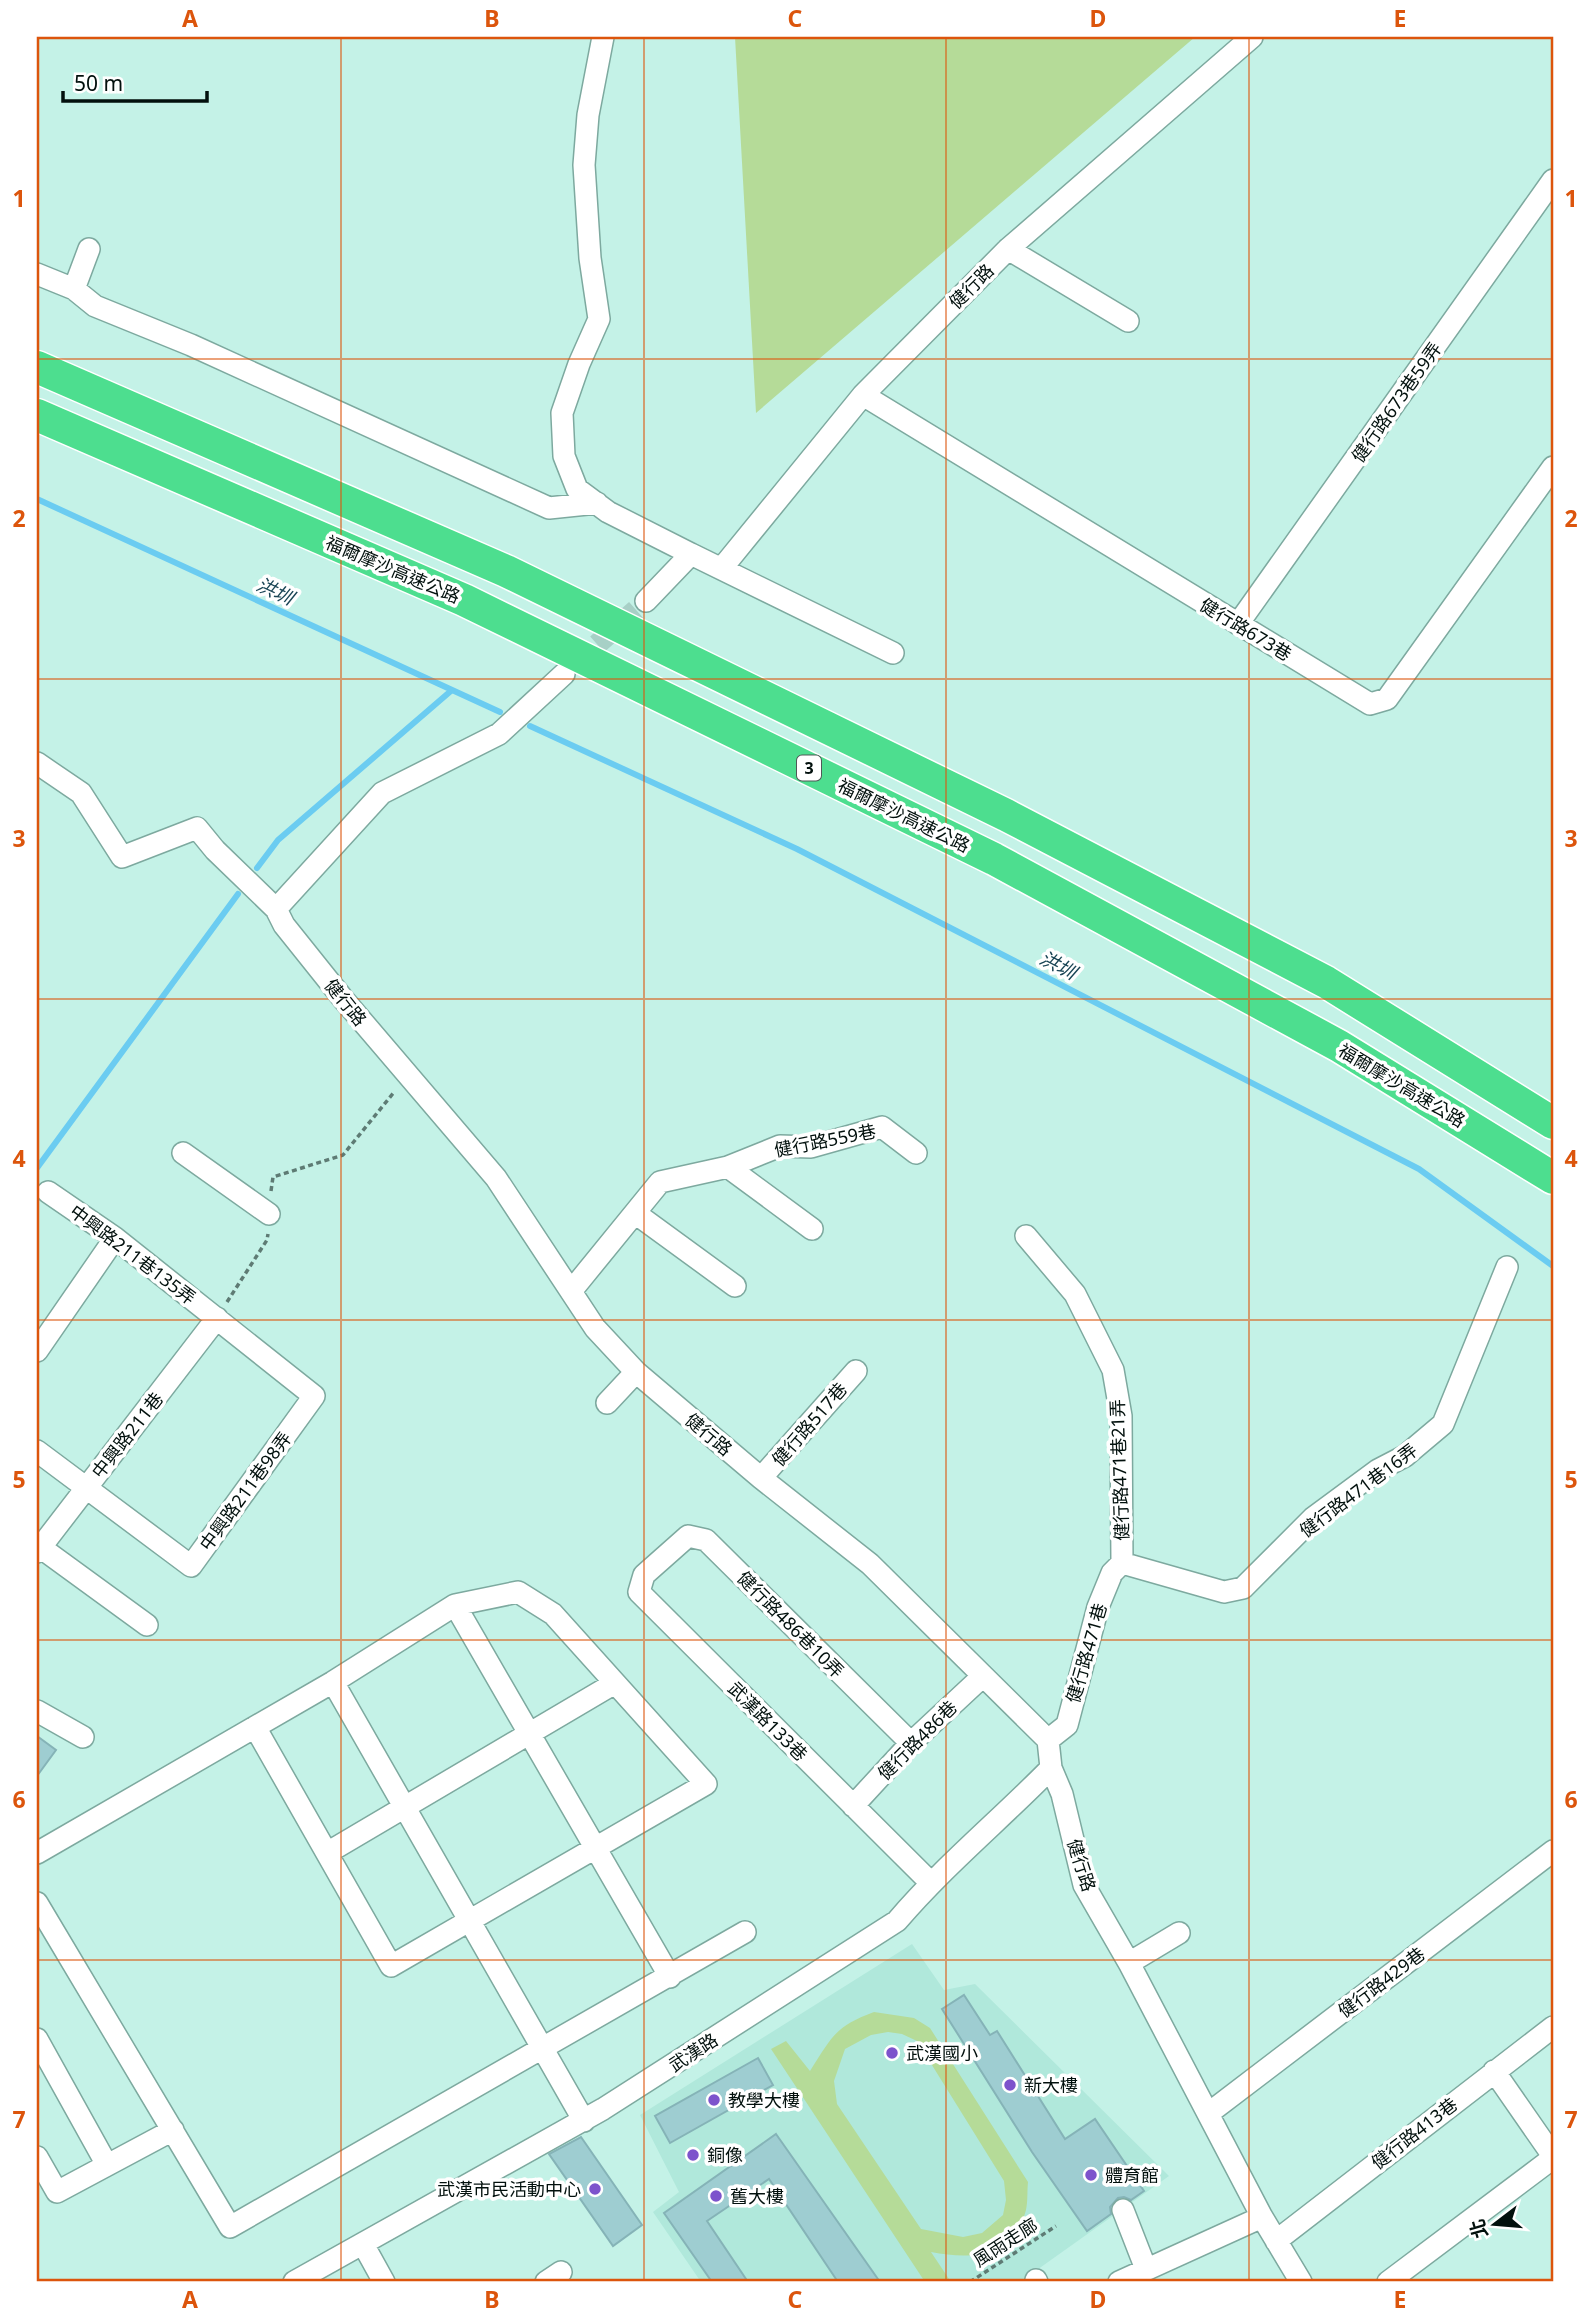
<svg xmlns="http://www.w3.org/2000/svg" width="1590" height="2319" font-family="'Noto Sans','Noto Sans TC',sans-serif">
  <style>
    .built { fill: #b0e8db }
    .green { fill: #b5db98; fill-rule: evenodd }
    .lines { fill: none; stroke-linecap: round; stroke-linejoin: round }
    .stream { stroke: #6bccf1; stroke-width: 6 }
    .building { fill: #9ecdd1; stroke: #85b3b7; stroke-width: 2 }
    .minor-tunnel { stroke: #a7d0c6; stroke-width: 21; stroke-dasharray: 21 10; stroke-linecap: butt }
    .minor-casing { stroke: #7da99f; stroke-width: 24 }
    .highway-casing { stroke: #fff; stroke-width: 35 }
    .path { stroke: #5e7b74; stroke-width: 3.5; stroke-dasharray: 5 3.5; stroke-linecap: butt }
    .minor { stroke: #fff; stroke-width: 21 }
    .highway { stroke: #4dde8f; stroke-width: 32 }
    .grid { fill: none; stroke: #dc550c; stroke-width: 2; stroke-opacity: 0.55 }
    .poi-dot { fill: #7d53cc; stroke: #fff; stroke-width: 2.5 }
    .labels { text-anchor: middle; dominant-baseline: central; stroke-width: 7; stroke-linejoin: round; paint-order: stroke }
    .shield { fill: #fff; stroke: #4e5856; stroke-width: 2 }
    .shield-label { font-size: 16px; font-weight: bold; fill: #02100d }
    .street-label { font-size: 18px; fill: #02100d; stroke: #fff }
    .poi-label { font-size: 18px; fill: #02100d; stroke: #fff; text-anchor: start }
    .water-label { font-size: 19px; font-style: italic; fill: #1a4555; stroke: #fff }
    .neatline { fill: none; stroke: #dc550c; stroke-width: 2.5 }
    .grid-label { font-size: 23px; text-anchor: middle; font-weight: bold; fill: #dc550c }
  </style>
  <rect width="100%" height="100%" fill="#c4f2e7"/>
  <path class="built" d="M 912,1944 L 944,1990 L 975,1984 L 1169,2176 L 1020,2282 L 701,2282 L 653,2212 L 679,2192 L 640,2115 Z"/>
  <path class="green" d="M 735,37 L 1195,37 L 756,413 Z
    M 874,2012 L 914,2018 L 930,2028 L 1028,2182 C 1027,2191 1028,2201 1026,2210 C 1013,2258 972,2260 931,2252 L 951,2282 L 925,2282 L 771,2049 L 786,2041 L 810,2071 C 832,2037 834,2027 874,2012 ZM 888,2032 L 902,2034 L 917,2041 L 1004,2181 L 1006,2200 L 1003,2215 L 982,2233 L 963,2237 L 921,2229 L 837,2104 L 834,2081 L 845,2049 L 871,2035 Z"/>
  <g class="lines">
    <path class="stream" d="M 37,499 L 500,712
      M 530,726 L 797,849 L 1419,1169 L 1553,1266
      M 257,868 L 278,840 L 452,690
      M 37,1168 L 238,894"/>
  </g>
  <path class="building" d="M 37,1736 L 56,1750 L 37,1776 Z
    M 964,1995 L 990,2035 L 997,2031 L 1065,2139 L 1095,2119 L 1144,2191 L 1131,2200 L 1124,2197 L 1118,2198 L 1110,2207 L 1111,2214 L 1087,2231 L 1032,2152 L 942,2009 Z
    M 758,2058 L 773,2085 L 670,2143 L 655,2116 Z
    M 776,2134 L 880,2282 L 838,2282 L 769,2179 L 707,2221 L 748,2282 L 712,2282 L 664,2213 Z
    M 581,2137 L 642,2225 L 613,2246 L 549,2154 Z"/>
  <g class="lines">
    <path class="minor-tunnel" d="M 574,665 L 646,601"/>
    <g class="minor-casing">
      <path id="minor" d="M 603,37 L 588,115 L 584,165 L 590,258 L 599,319 L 579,364 L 562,413 L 564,456 L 577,489 L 608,512 L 691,554
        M 89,249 L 74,289 L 95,306 L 191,345 L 549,508 L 597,503
        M 1008,249 L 1128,321
        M 37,274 L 74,289
        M 863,395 L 1370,704 L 1387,699 L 1553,467
        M 722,568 L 863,395 L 1008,249 L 1252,37
        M 646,601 L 691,554 L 893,653
        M 1238,624 L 1553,180
        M 564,674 L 499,734 L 382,793 L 276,909 L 284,925 L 344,1000 L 496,1178 L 595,1328 L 636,1372 L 761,1478 L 870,1564 L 1048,1740 L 1051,1768 L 1062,1794 L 1084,1885 L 1129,1963 L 1262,2217 L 1301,2282
        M 37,763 L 81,793 L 122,857 L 197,828 L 215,850 L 276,909
        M 183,1153 L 269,1214
        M 728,1167 L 812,1229
        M 635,1213 L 735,1286
        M 1026,1236 L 1075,1294 L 1113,1370 L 1121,1416 L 1122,1563
        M 572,1290 L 660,1182 L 728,1167 L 780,1146 L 811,1147 L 882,1127 L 916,1153
        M 37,1351 L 115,1238
        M 607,1403 L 636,1372
        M 37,1451 L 191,1566 L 314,1396 L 115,1238 L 48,1192
        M 761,1478 L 856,1371
        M 40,1547 L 147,1625
        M 37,1552 L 217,1318
        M 1122,1563 L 1224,1592 L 1243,1588 L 1313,1518 L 1378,1470 L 1405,1456 L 1443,1424 L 1507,1267
        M 37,1711 L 83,1737
        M 255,1727 L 391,1966 L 706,1784 L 553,1614 L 518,1592 L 455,1605
        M 1048,1740 L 1067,1725 L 1098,1607 L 1112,1573 L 1122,1563
        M 911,1743 L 706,1540 L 688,1536 L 644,1575 L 639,1592 L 930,1882
        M 853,1806 L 911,1743 L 983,1676
        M 37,1853 L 333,1682
        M 327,1853 L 615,1683
        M 37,1903 L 230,2227 L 745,1932
        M 1129,1963 L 1179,1933
        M 37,2039 L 107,2165
        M 1494,2071 L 1553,2156
        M 1209,2113 L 1553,1851
        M 584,2121 L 333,1682 L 455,1605 L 670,1977
        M 37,2157 L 57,2192 L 173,2130
        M 1123,2210 L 1146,2269
        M 1276,2241 L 1553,2027
        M 363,2244 L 384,2282
        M 1036,2280 L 1037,2282
        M 294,2282 L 603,2109 L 897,1921 C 944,1866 1000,1820 1051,1768
        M 546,2282 L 561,2272
        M 1119,2282 L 1262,2217
        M 1388,2282 L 1553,2158"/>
    </g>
    <g class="highway-casing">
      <path id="highway" d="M 37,367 L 506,571 L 1006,815 L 1326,982 L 1553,1123
        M 37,415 L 464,600 L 994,859 L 1339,1046 L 1553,1178"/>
    </g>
    <path class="path" d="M 271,1191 L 273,1177 L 343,1155 L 395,1091
      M 227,1302 L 267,1240 L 268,1234
      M 970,2282 L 1056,2226"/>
    <use href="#minor" class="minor"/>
    <use href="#highway" class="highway"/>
  </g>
  <path class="grid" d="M 341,37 L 341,2282M 644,37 L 644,2282M 946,37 L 946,2282M 1249,37 L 1249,2282M 37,359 L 1553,359M 37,679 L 1553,679M 37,999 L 1553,999M 37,1320 L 1553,1320M 37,1640 L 1553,1640M 37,1960 L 1553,1960"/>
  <g class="poi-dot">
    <circle cx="892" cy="2053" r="7"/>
    <circle cx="1010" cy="2085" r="7"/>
    <circle cx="714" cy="2100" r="7"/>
    <circle cx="693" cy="2155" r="7"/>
    <circle cx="1091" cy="2175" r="7"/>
    <circle cx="595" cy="2189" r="7"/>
    <circle cx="716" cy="2196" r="7"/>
  </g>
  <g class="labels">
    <rect class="shield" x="797" y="755.5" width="24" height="25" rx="5"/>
    <g class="shield-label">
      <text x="809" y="768">3</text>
    </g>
    <g class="street-label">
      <text transform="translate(971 286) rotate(-45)">健行路</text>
      <text transform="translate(1396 402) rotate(-55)">健行路673巷59弄</text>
      <text transform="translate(393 569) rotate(23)">福爾摩沙高速公路</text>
      <text transform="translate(1246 629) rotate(31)">健行路673巷</text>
      <text transform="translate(904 815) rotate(26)">福爾摩沙高速公路</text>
      <text transform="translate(346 1002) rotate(51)">健行路</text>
      <text transform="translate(1402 1085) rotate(31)">福爾摩沙高速公路</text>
      <text transform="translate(825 1140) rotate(-11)">健行路559巷</text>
      <text transform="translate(133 1254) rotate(37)">中興路211巷135弄</text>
      <text transform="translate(809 1424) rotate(-49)">健行路517巷</text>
      <text transform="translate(709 1434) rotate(40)">健行路</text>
      <text transform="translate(127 1435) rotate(-52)">中興路211巷</text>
      <text transform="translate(1119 1470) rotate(-92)">健行路471巷21弄</text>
      <text transform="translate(1358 1490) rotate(-37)">健行路471巷16弄</text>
      <text transform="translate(245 1491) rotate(-54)">中興路211巷98弄</text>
      <text transform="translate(791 1624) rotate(45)">健行路486巷10弄</text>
      <text transform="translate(1086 1653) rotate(-74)">健行路471巷</text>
      <text transform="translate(768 1721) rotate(45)">武漢路133巷</text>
      <text transform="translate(917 1740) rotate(-45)">健行路486巷</text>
      <text transform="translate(1082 1865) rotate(72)">健行路</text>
      <text transform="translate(1381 1982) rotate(-37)">健行路429巷</text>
      <text transform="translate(693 2052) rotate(-33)">武漢路</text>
      <text transform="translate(1414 2133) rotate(-38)">健行路413巷</text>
      <text transform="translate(1005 2242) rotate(-33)">風雨走廊</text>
    </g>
    <g class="poi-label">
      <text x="906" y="2053">武漢國小</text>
      <text x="1024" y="2085">新大樓</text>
      <text x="728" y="2100">教學大樓</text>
      <text x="707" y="2155">銅像</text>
      <text x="1105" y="2175">體育館</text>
      <text x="581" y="2189" text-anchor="end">武漢市民活動中心</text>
      <text x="730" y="2196">舊大樓</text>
    </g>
    <g class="water-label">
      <text transform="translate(275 591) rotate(25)">洪圳</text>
      <text transform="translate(1058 965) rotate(27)">洪圳</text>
    </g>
  </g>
  <rect width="1590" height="2319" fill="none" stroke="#ffffff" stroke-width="77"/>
  <g transform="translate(1495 2224) rotate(254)" stroke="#ffffff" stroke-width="5" paint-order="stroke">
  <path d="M0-5L12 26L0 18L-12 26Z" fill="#02100d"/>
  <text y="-10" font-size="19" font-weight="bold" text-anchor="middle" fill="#02100d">北</text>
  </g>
  <path d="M63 91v10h144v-10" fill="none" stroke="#02100d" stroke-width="3.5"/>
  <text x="74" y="91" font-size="21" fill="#02100d" stroke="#ffffff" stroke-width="5" paint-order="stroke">50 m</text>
  <rect x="38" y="38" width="1514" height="2242" class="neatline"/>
  <g class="grid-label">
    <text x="190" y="27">A</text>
    <text x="492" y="27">B</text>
    <text x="795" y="27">C</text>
    <text x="1098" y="27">D</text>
    <text x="1400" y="27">E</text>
    <text x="19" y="207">1</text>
    <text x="1571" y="207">1</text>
    <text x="19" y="527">2</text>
    <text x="1571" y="527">2</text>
    <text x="19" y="847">3</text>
    <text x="1571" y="847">3</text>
    <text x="19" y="1167">4</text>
    <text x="1571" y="1167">4</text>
    <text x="19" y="1488">5</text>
    <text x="1571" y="1488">5</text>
    <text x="19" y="1808">6</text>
    <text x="1571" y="1808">6</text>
    <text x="19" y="2128">7</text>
    <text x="1571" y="2128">7</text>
    <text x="190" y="2308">A</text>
    <text x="492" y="2308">B</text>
    <text x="795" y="2308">C</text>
    <text x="1098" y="2308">D</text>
    <text x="1400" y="2308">E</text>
  </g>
</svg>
